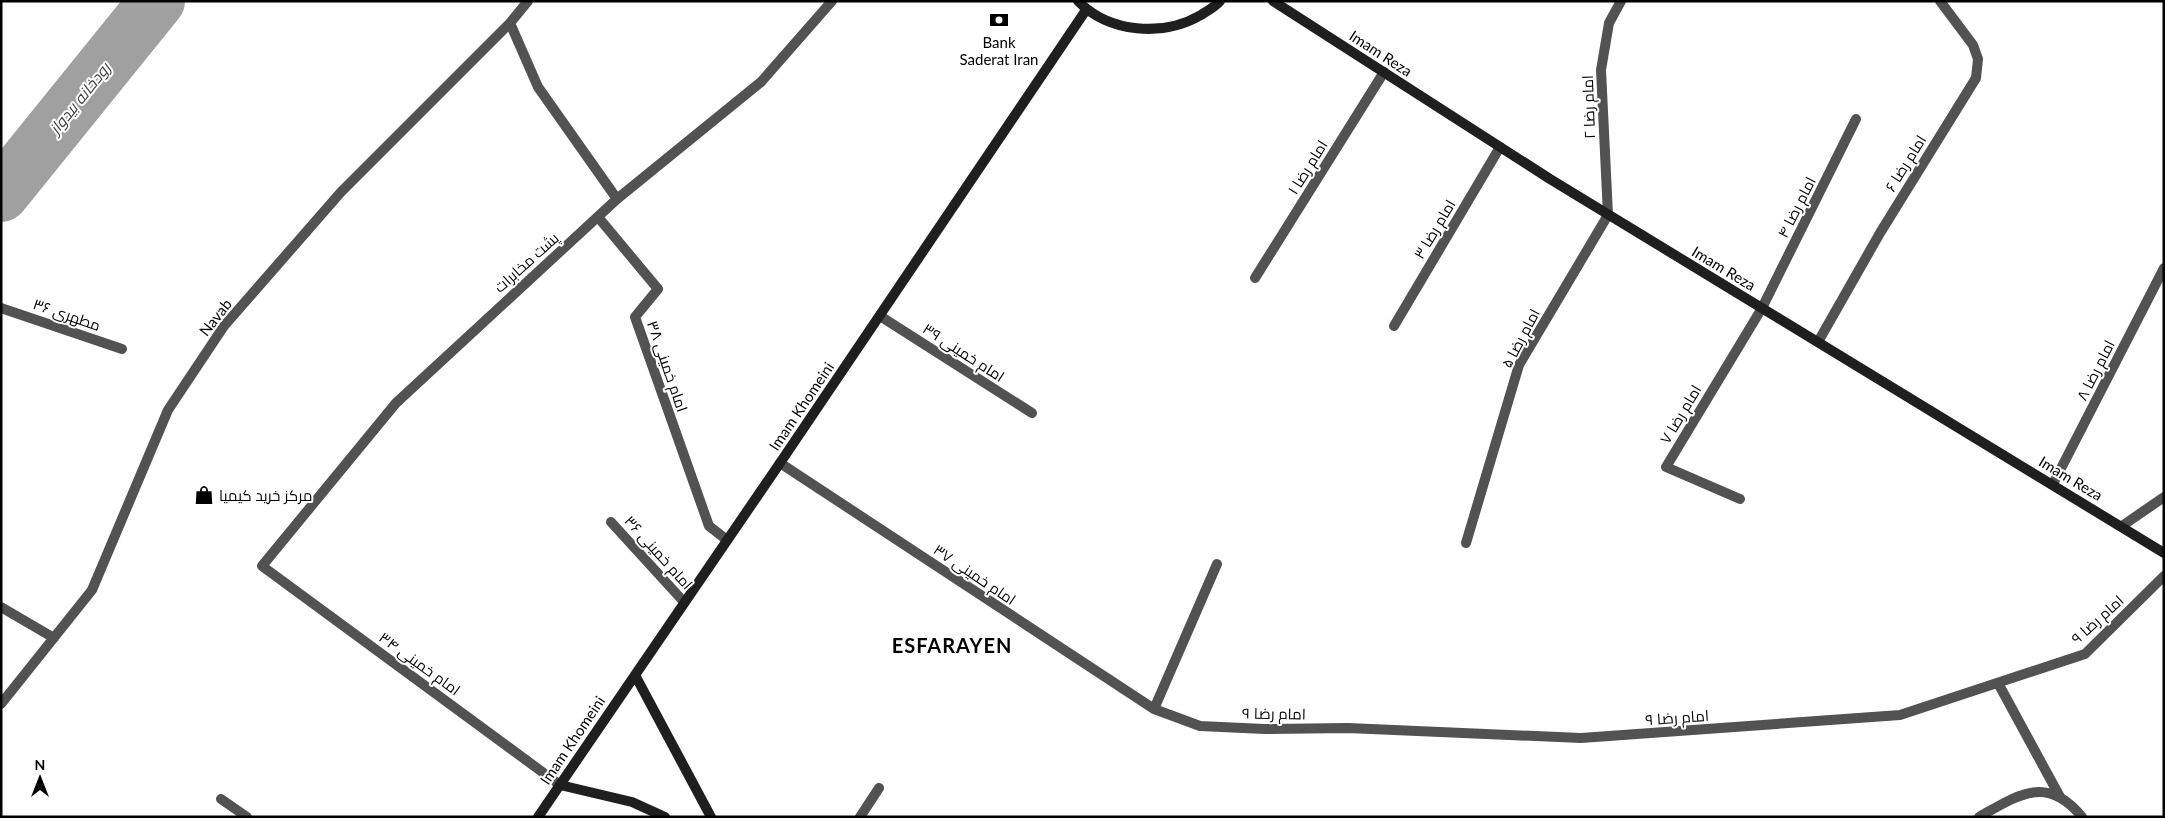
<svg xmlns="http://www.w3.org/2000/svg" width="2165" height="818" font-family="Lato,Cairo,sans-serif">
  <style>
    .lines { fill: none; stroke-linecap: round; stroke-linejoin: round }
    .river { stroke: #a0a0a0; stroke-width: 56 }
    .lane { stroke: #525252; stroke-width: 10 }
    .street { stroke: #525252; stroke-width: 10 }
    .secondary { stroke: #1f1f1f; stroke-width: 10 }
    .labels { text-anchor: middle; dominant-baseline: central; stroke-width: 4; stroke-linejoin: round; paint-order: stroke }
    .poi-label { font-size: 15px; fill: #000; stroke: #fff }
    .street-label { font-size: 15px; fill: #000; stroke: #fff }
    .water-label { font-size: 16px; font-style: italic; fill: #414141; stroke: #fff }
    .district-label { font-size: 20px; font-weight: bold; letter-spacing: 1px; fill: #000; stroke: #fff }
  </style>
  <rect width="100%" height="100%" fill="#fff"/>
  <g class="lines">
    <path class="river" d="M 1,194 L 157,1"/>
    <path class="lane" d="M 598,217 L 658,289 L 635,317 L 709,526 L 727,540
      M 1255,278 L 1384,72
      M 880,316 L 1032,413
      M 1394,326 L 1500,147
      M 1740,499 L 1666,467 L 1762,308 L 1856,119
      M 611,522 L 684,602
      M 1466,543 L 1519,365 L 1608,215"/>
    <path class="street" d="M 510,23 L 538,87 L 617,199
      M 1608,215 L 1601,70 L 1609,23 L 1621,1
      M 1,308 L 122,349
      M 1818,342 L 1880,233 L 1976,78 L 1978,59 L 1973,45 L 1940,1
      M 780,463 L 1154,709 L 1200,726 L 1264,729 L 1348,728 L 1581,738 L 1900,715 L 2085,654 L 2164,576
      M 2053,484 L 2164,268
      M 2122,526 L 2164,497
      M 1,607 L 54,638
      M 1998,683 L 2060,797
      M 1,704 L 92,590 L 168,410 L 224,326 L 341,192 L 510,23 L 528,1
      M 1154,709 L 1217,564
      M 560,785 L 262,566 L 396,403 L 617,199 L 761,82 L 832,1
      M 221,799 L 247,817
      M 860,817 L 879,788
      M 1979,817 C 2018,795 2047,774 2082,817"/>
    <path class="secondary" d="M 1078,1 C 1109,33 1163,37 1201,15 C 1207,11 1215,7 1220,1
      M 1273,1 L 1550,179 L 2164,553
      M 635,675 L 711,817
      M 560,785 L 632,802 L 665,817
      M 538,817 L 780,463 L 1086,10"/>
  </g>
  <defs>
    <g id="bank-bare" transform="scale(1.5)"><path d="M-6-4H6V4H-6ZM0-2.3a2.3 2.3 0 1 0 0 4.6a2.3 2.3 0 1 0 0-4.6Z" fill="#000" stroke="#fff" stroke-width="2.5" paint-order="stroke"/></g>
    <g id="shop-bare" transform="scale(1.5)"><path d="M-5-2.5h2.3a2.7 3.5 0 0 1 5.4 0H5L5.5 6h-11ZM-1.5-2.5h3a1.5 2.3 0 0 0-3 0Z" fill="#000" stroke="#fff" stroke-width="2.5" paint-order="stroke"/></g>
  </defs>
  <g fill-rule="evenodd">
    <use href="#bank-bare" x="999" y="20"/>
    <use href="#shop-bare" x="204" y="495"/>
  </g>
  <g class="labels">
    <g class="poi-label">
      <text x="999" y="42">Bank<tspan x="999" dy="17">Saderat Iran</tspan></text>
      <text x="219" y="495" text-anchor="start">مرکز خرید کیمیا</text>
    </g>
    <g class="street-label">
      <text transform="translate(1381 53) rotate(33)">Imam Reza</text>
      <text transform="translate(1588 107) rotate(-92)">امام رضا ۲</text>
      <text transform="translate(1905 163) rotate(-58)">امام رضا ۶</text>
      <text transform="translate(1307 167) rotate(-58)">امام رضا ۱</text>
      <text transform="translate(1796 207) rotate(-63)">امام رضا ۴</text>
      <text transform="translate(1434 229) rotate(-59)">امام رضا ۳</text>
      <text transform="translate(526 262) rotate(-42)">پشت مخابرات</text>
      <text transform="translate(1724 268) rotate(31)">Imam Reza</text>
      <text transform="translate(67 314) rotate(19)">مطهری ۳۶</text>
      <text transform="translate(215 317) rotate(-52)">Navab</text>
      <text transform="translate(1520 338) rotate(-62)">امام رضا ۵</text>
      <text transform="translate(964 352) rotate(33)">امام خمینی ۳۹</text>
      <text transform="translate(668 366) rotate(71)">امام خمینی ۳۸</text>
      <text transform="translate(2095 370) rotate(-63)">امام رضا ۸</text>
      <text transform="translate(801 406) rotate(-56)">Imam Khomeini</text>
      <text transform="translate(1680 414) rotate(-59)">امام رضا ۷</text>
      <text transform="translate(2071 478) rotate(31)">Imam Reza</text>
      <text transform="translate(659 552) rotate(48)">امام خمینی ۳۶</text>
      <text transform="translate(975 574) rotate(34)">امام خمینی ۳۷</text>
      <text transform="translate(2097 619) rotate(-42)">امام رضا ۹</text>
      <text transform="translate(420 663) rotate(36)">امام خمینی ۳۴</text>
      <text transform="translate(1274 713) rotate(1)">امام رضا ۹</text>
      <text transform="translate(1677 717) rotate(-4)">امام رضا ۹</text>
      <text transform="translate(572 740) rotate(-56)">Imam Khomeini</text>
    </g>
    <g class="water-label">
      <text transform="translate(79 98) rotate(-51)">رودخانه بیدواز</text>
    </g>
    <g class="district-label">
      <text x="952" y="645">ESFARAYEN</text>
    </g>
  </g>
  <rect width="2165" height="818" fill="none" stroke="#000000" stroke-width="5"/>
  <g transform="translate(40 778)" stroke="#ffffff" stroke-width="4" paint-order="stroke">
  <path d="M0-4L9 19L0 12L-9 19Z" fill="#000000"/>
  <text y="-8" font-size="14" font-weight="bold" text-anchor="middle" fill="#000000">N</text>
  </g>
</svg>
